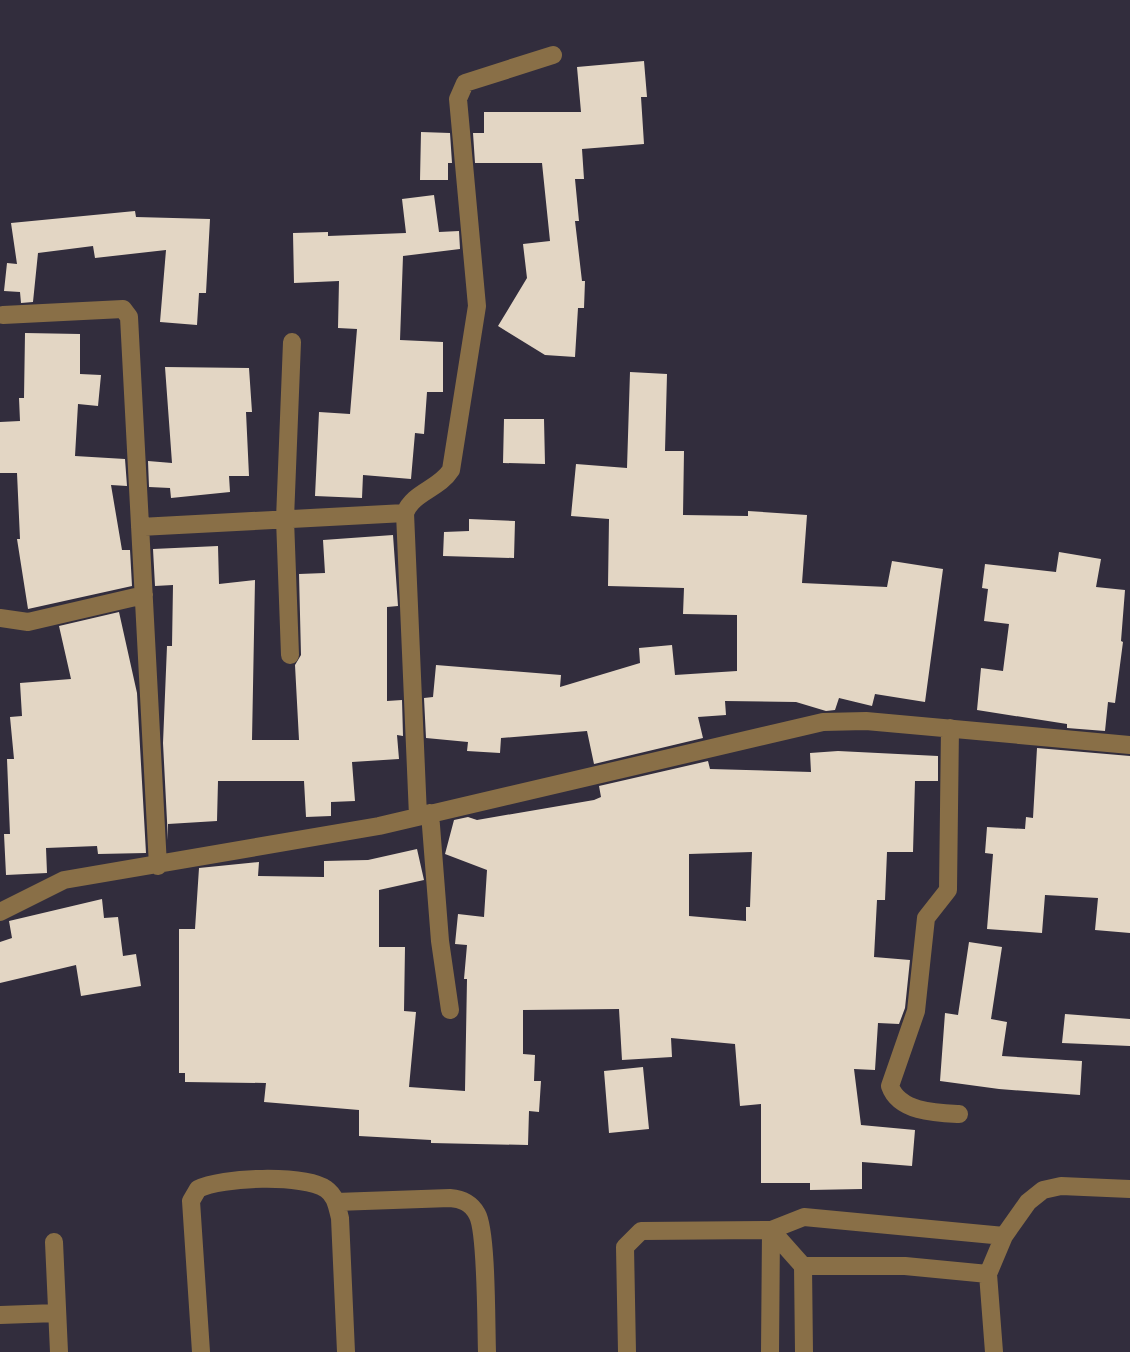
<svg xmlns="http://www.w3.org/2000/svg" width="1130" height="1352" font-family="Inter,sans-serif">
  <style>
    .building { fill: #e3d6c4; fill-rule: evenodd }
    .lines { fill: none; stroke-linecap: round; stroke-linejoin: round }
    .minor { stroke: #896f47; stroke-width: 18 }
  </style>
  <rect width="100%" height="100%" fill="#322d3d"/>
  <path class="building" d="M 644,61 L 647,97 L 641,97 L 644,144 L 582,149 L 584,179 L 575,179 L 579,221 L 575,221 L 582,281 L 585,281 L 584,308 L 578,308 L 575,357 L 545,355 L 498,326 L 527,278 L 523,244 L 550,241 L 542,163 L 475,163 L 473,133 L 484,133 L 484,112 L 581,112 L 577,67 Z
    M 421,132 L 450,133 L 452,163 L 448,163 L 448,180 L 420,180 Z
    M 434,195 L 439,232 L 459,231 L 460,249 L 403,256 L 400,340 L 443,342 L 443,392 L 427,392 L 424,434 L 415,433 L 411,479 L 363,475 L 362,498 L 315,496 L 319,412 L 350,414 L 357,329 L 338,328 L 339,281 L 294,283 L 293,233 L 328,232 L 328,236 L 406,233 L 402,199 Z
    M 135,211 L 136,217 L 210,219 L 206,293 L 199,293 L 197,325 L 160,322 L 166,250 L 95,258 L 93,246 L 38,253 L 33,302 L 21,303 L 20,292 L 4,291 L 7,263 L 17,264 L 11,223 Z
    M 25,333 L 80,334 L 80,374 L 101,375 L 98,406 L 78,404 L 75,456 L 125,459 L 127,486 L 111,485 L 122,550 L 130,550 L 132,586 L 28,609 L 17,539 L 20,539 L 17,473 L 0,473 L 0,422 L 20,421 L 19,398 L 24,398 Z
    M 165,367 L 249,368 L 252,412 L 246,412 L 249,476 L 229,476 L 230,492 L 171,498 L 170,488 L 149,487 L 148,461 L 172,463 Z
    M 630,372 L 667,374 L 665,451 L 684,451 L 683,515 L 748,516 L 748,511 L 807,515 L 802,583 L 887,587 L 892,561 L 943,569 L 925,702 L 875,694 L 872,706 L 839,698 L 835,710 L 826,711 L 796,702 L 725,701 L 726,715 L 698,717 L 703,738 L 594,764 L 587,731 L 501,738 L 500,753 L 467,751 L 468,742 L 426,738 L 424,698 L 433,697 L 436,665 L 561,675 L 560,687 L 640,663 L 639,648 L 672,645 L 675,675 L 737,671 L 737,615 L 683,614 L 684,588 L 608,586 L 609,519 L 571,516 L 576,464 L 627,468 Z
    M 504,419 L 544,419 L 545,464 L 503,463 Z
    M 469,519 L 515,521 L 514,558 L 443,556 L 444,532 L 469,531 Z
    M 393,535 L 398,606 L 387,607 L 387,701 L 402,700 L 403,736 L 397,735 L 399,759 L 352,762 L 355,801 L 331,802 L 331,816 L 306,817 L 304,781 L 218,781 L 217,821 L 168,824 L 168,840 L 163,743 L 167,646 L 172,646 L 173,585 L 155,586 L 153,549 L 218,546 L 219,584 L 255,580 L 252,740 L 299,740 L 295,665 L 301,655 L 299,574 L 325,573 L 323,540 Z
    M 1059,552 L 1101,559 L 1096,587 L 1125,590 L 1121,641 L 1123,642 L 1115,703 L 1108,702 L 1105,731 L 1067,728 L 1067,724 L 977,710 L 981,668 L 1003,671 L 1009,624 L 984,621 L 988,589 L 982,588 L 985,564 L 1056,572 Z
    M 119,612 L 137,693 L 146,853 L 98,854 L 97,846 L 46,848 L 47,873 L 6,875 L 4,834 L 10,834 L 7,759 L 14,759 L 10,717 L 22,716 L 20,683 L 71,679 L 59,626 Z
    M 1037,748 L 1130,756 L 1130,933 L 1095,930 L 1098,898 L 1045,895 L 1042,933 L 987,929 L 993,854 L 985,853 L 987,827 L 1025,829 L 1026,817 L 1033,818 Z
    M 838,751 L 938,756 L 938,781 L 915,781 L 913,852 L 887,852 L 885,900 L 877,900 L 874,957 L 910,960 L 905,1008 L 899,1024 L 878,1023 L 875,1070 L 854,1069 L 861,1125 L 915,1130 L 912,1166 L 862,1162 L 862,1189 L 810,1190 L 810,1183 L 761,1183 L 761,1104 L 740,1106 L 735,1044 L 671,1038 L 672,1057 L 622,1060 L 619,1009 L 523,1010 L 523,1054 L 535,1055 L 534,1081 L 541,1081 L 539,1112 L 529,1111 L 528,1145 L 431,1143 L 431,1140 L 359,1136 L 359,1110 L 264,1102 L 266,1083 L 185,1082 L 185,1073 L 179,1073 L 179,929 L 195,929 L 199,868 L 259,862 L 258,876 L 324,877 L 324,861 L 368,860 L 417,849 L 424,880 L 379,890 L 379,947 L 405,947 L 404,1011 L 416,1012 L 409,1087 L 465,1091 L 467,979 L 464,979 L 467,945 L 455,944 L 458,914 L 484,917 L 487,870 L 445,854 L 454,820 L 468,817 L 477,820 L 594,800 L 601,797 L 599,786 L 708,761 L 710,769 L 811,772 L 810,753 ZM 752,852 L 750,907 L 746,907 L 746,921 L 689,916 L 689,854 Z
    M 102,899 L 104,918 L 118,917 L 123,956 L 136,954 L 141,986 L 81,996 L 76,965 L 0,983 L 0,942 L 12,938 L 9,921 Z
    M 969,942 L 1002,947 L 991,1019 L 1007,1022 L 1002,1056 L 1082,1061 L 1080,1095 L 999,1089 L 940,1081 L 945,1013 L 958,1015 Z
    M 1065,1014 L 1130,1019 L 1130,1046 L 1062,1043 Z
    M 643,1067 L 649,1129 L 609,1133 L 604,1071 Z"/>
  <g class="lines">
    <path class="minor" d="M 3,315 L 123,309 L 129,317 L 158,866
      M 140,527 L 405,513
      M 0,618 L 28,622 L 144,595
      M 290,655 L 285,519 L 292,342
      M 950,728 L 948,890 L 926,918 L 916,1011 L 890,1086 C 899,1112 936,1113 959,1114
      M 430,813 L 440,941 L 450,1010
      M 418,816 L 405,513 C 413,492 439,489 451,470 L 477,306 L 458,99 L 465,83 L 553,55
      M 0,912 L 64,880 L 379,826 L 823,722 L 866,721 L 1130,745
      M 336,1202 L 450,1198 C 462,1199 471,1203 477,1214 C 487,1231 486,1326 487,1352
      M 54,1242 L 59,1352
      M 0,1315 L 57,1313
      M 201,1352 L 191,1201 L 198,1189 C 221,1177 304,1174 326,1189 C 336,1196 337,1207 340,1218 L 346,1352
      M 627,1352 L 625,1247 L 641,1231 L 771,1230 L 803,1266
      M 770,1352 L 771,1230 L 804,1217 L 1004,1236
      M 804,1352 L 803,1266 L 905,1266 L 988,1274
      M 994,1352 L 988,1274 L 1004,1236 L 1028,1202 L 1043,1190 L 1061,1186 L 1130,1189"/>
  </g>
</svg>
